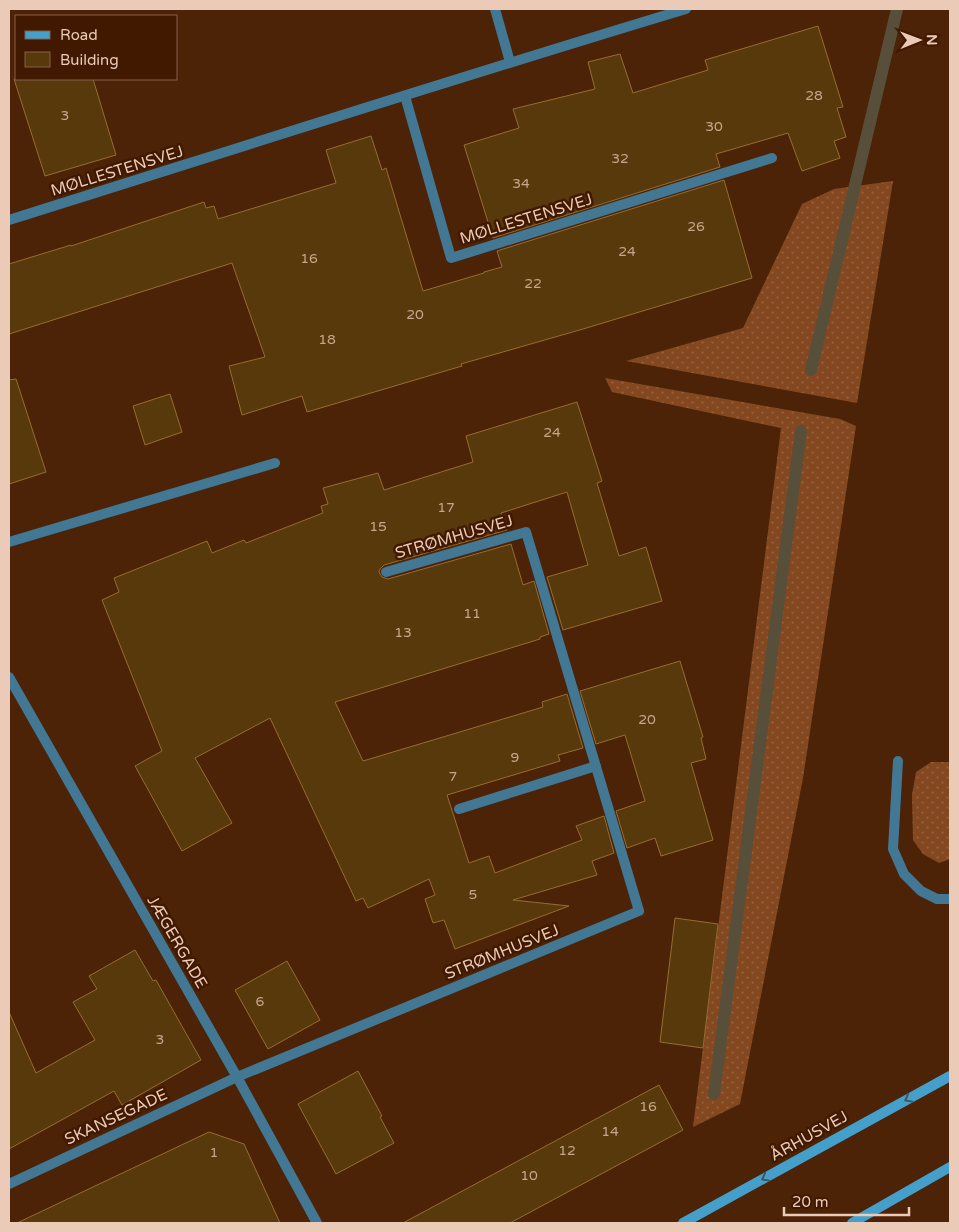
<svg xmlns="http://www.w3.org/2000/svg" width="959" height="1232" font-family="'Varela Round',sans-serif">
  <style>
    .grass { fill: url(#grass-dots) }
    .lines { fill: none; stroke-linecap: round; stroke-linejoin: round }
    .stream { stroke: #584f3a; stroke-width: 12 }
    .building { fill: #58390c; stroke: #976c34 }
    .service { stroke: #427893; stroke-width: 10 }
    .minor { stroke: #427893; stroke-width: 10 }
    .secondary { stroke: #44a0cb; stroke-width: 10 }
    .oneway { stroke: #42565b }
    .labels { text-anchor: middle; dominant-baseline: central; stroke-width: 5; stroke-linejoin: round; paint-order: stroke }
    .number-label { font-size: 14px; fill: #c6a68d }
    .street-label { font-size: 16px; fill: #ebcab8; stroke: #411900 }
  </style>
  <defs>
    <pattern id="grass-dots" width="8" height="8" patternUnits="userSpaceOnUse" patternTransform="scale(1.25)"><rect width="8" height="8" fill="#844821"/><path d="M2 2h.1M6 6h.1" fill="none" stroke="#96613f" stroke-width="1.8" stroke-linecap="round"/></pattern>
  </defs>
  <rect width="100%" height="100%" fill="#4c2306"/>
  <path class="grass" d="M 893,181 L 857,403 L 626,361 L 743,328 L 802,204 L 834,189 Z
    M 605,378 L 840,419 L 856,426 L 803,778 L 740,1104 L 693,1127 L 781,428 L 612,392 Z
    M 931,762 L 949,762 L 950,763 L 950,859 L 939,863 L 923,854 L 913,840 L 912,795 L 916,772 Z"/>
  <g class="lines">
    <path class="stream" d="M 811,370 L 897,9
      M 714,1094 L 801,431"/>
  </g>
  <path class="building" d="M 818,26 L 843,107 L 837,108 L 846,137 L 834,141 L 840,158 L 802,171 L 788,133 L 716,154 L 720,167 L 493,238 L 464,145 L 519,128 L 513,109 L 595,89 L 588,62 L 620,54 L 633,93 L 708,70 L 705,60 Z
    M 14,79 L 93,79 L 116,155 L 45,176 Z
    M 371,136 L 382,170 L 386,168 L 423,291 L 484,273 L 484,272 L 502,267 L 497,251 L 724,180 L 752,278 L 583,329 L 461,364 L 462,366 L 307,412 L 302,396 L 242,415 L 229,366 L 265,357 L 232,263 L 9,334 L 9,264 L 71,245 L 71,246 L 204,202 L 206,208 L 214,206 L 218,219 L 336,183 L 326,150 Z
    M 16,379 L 46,472 L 9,484 L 9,380 Z
    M 170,394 L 182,432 L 145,445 L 133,406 Z
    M 577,402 L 602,481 L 597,483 L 619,556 L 646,547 L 662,601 L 563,630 L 547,577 L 588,565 L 567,492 L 501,513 L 507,530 L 384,565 L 381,568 L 379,571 L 380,574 L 382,577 L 388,579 L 511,544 L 523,585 L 534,581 L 549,634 L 540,637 L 540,639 L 335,702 L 363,761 L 543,707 L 542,702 L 567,694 L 583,748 L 558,755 L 560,761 L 447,795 L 469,863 L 489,856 L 495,873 L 582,840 L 576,826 L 604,816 L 614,853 L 592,861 L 597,875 L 513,900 L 569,906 L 455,949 L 444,920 L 433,923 L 425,899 L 435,895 L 429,879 L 368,908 L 363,898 L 356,901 L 270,718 L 195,758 L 232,823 L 182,851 L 135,766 L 162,751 L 102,600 L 119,592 L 114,578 L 207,541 L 212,553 L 244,540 L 246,543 L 323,513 L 321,506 L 328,504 L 323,488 L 378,473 L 384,490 L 473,462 L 466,436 Z
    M 680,661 L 703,737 L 701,738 L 706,759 L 691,763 L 713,840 L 661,856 L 655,838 L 627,848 L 616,811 L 645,801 L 625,735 L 596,744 L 580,691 Z
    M 675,918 L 718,924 L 703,1048 L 660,1042 Z
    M 135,950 L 153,981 L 156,980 L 201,1060 L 122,1105 L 114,1091 L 9,1149 L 9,1012 L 36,1073 L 95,1040 L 73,1002 L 97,989 L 89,976 Z
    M 287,961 L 320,1020 L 268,1049 L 235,990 Z
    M 358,1071 L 382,1116 L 380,1117 L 394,1143 L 336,1174 L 298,1104 Z
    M 659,1085 L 683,1130 L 510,1223 L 403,1223 Z
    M 209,1132 L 244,1144 L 280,1223 L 17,1223 Z"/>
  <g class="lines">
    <path class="service" d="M 9,542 L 275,463"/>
    <path class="minor" d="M 495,9 L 510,62
      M 405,96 L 451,258 L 772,158
      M 9,220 C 235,149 460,77 686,9
      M 9,677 L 237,1077 L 317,1223
      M 898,761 L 893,849 L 904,874 L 921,891 L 937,899 L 950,899
      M 459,809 L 596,766
      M 9,1184 L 237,1077 L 639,911 L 526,532 L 386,572"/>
    <path class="secondary" d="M 683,1223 L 950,1076
      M 852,1223 L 950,1167"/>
  </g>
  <defs><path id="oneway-chevron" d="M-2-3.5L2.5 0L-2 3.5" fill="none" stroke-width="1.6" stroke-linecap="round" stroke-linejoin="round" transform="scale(1.25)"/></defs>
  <g class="oneway">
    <use href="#oneway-chevron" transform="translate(908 1099) rotate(151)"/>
    <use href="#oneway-chevron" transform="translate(765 1178) rotate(151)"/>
  </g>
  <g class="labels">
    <g class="number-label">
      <text x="814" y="95">28</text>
      <text x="65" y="115">3</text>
      <text x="714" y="126">30</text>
      <text x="620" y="158">32</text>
      <text x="521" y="183">34</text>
      <text x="696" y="226">26</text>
      <text x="627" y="251">24</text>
      <text x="309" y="258">16</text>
      <text x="533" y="283">22</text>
      <text x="415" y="314">20</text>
      <text x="327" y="339">18</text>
      <text x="552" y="432">24</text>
      <text x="446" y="507">17</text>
      <text x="378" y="526">15</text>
      <text x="472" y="613">11</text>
      <text x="403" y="632">13</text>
      <text x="647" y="719">20</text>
      <text x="515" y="757">9</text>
      <text x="453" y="776">7</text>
      <text x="473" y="894">5</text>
      <text x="260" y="1001">6</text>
      <text x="160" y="1039">3</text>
      <text x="648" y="1106">16</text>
      <text x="610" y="1131">14</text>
      <text x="567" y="1150">12</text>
      <text x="214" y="1152">1</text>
      <text x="529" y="1175">10</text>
    </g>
    <g class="street-label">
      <text transform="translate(117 171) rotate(-17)">MØLLESTENSVEJ</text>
      <text transform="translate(526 219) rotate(-17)">MØLLESTENSVEJ</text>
      <text transform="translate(454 537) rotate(-16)">STRØMHUSVEJ</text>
      <text transform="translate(177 942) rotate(60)">JÆGERGADE</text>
      <text transform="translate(502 952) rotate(-22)">STRØMHUSVEJ</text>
      <text transform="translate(116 1117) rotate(-25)">SKANSEGADE</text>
      <text transform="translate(809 1136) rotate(-29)">ÅRHUSVEJ</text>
    </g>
  </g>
  <rect width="959" height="1232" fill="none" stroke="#ebcab8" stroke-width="20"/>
  <rect x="15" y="15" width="162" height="65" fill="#411900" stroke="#85604a"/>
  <rect x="25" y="31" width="25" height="8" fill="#44a0cb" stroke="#85604a"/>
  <text x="60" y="40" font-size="15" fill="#ebcab8">Road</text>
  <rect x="25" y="52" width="25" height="15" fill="#58390c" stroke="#85604a"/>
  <text x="60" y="65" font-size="15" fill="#ebcab8">Building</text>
  <g transform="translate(919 40) rotate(89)" stroke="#411900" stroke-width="4" paint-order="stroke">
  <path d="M0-4L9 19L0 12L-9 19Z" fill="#ebcab8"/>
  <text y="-8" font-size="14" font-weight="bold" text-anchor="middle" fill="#ebcab8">N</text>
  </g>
  <path d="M784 1207v8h125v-8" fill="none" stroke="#ebcab8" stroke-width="2.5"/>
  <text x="792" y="1207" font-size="15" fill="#ebcab8" stroke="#411900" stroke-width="4" paint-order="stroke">20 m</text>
</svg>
